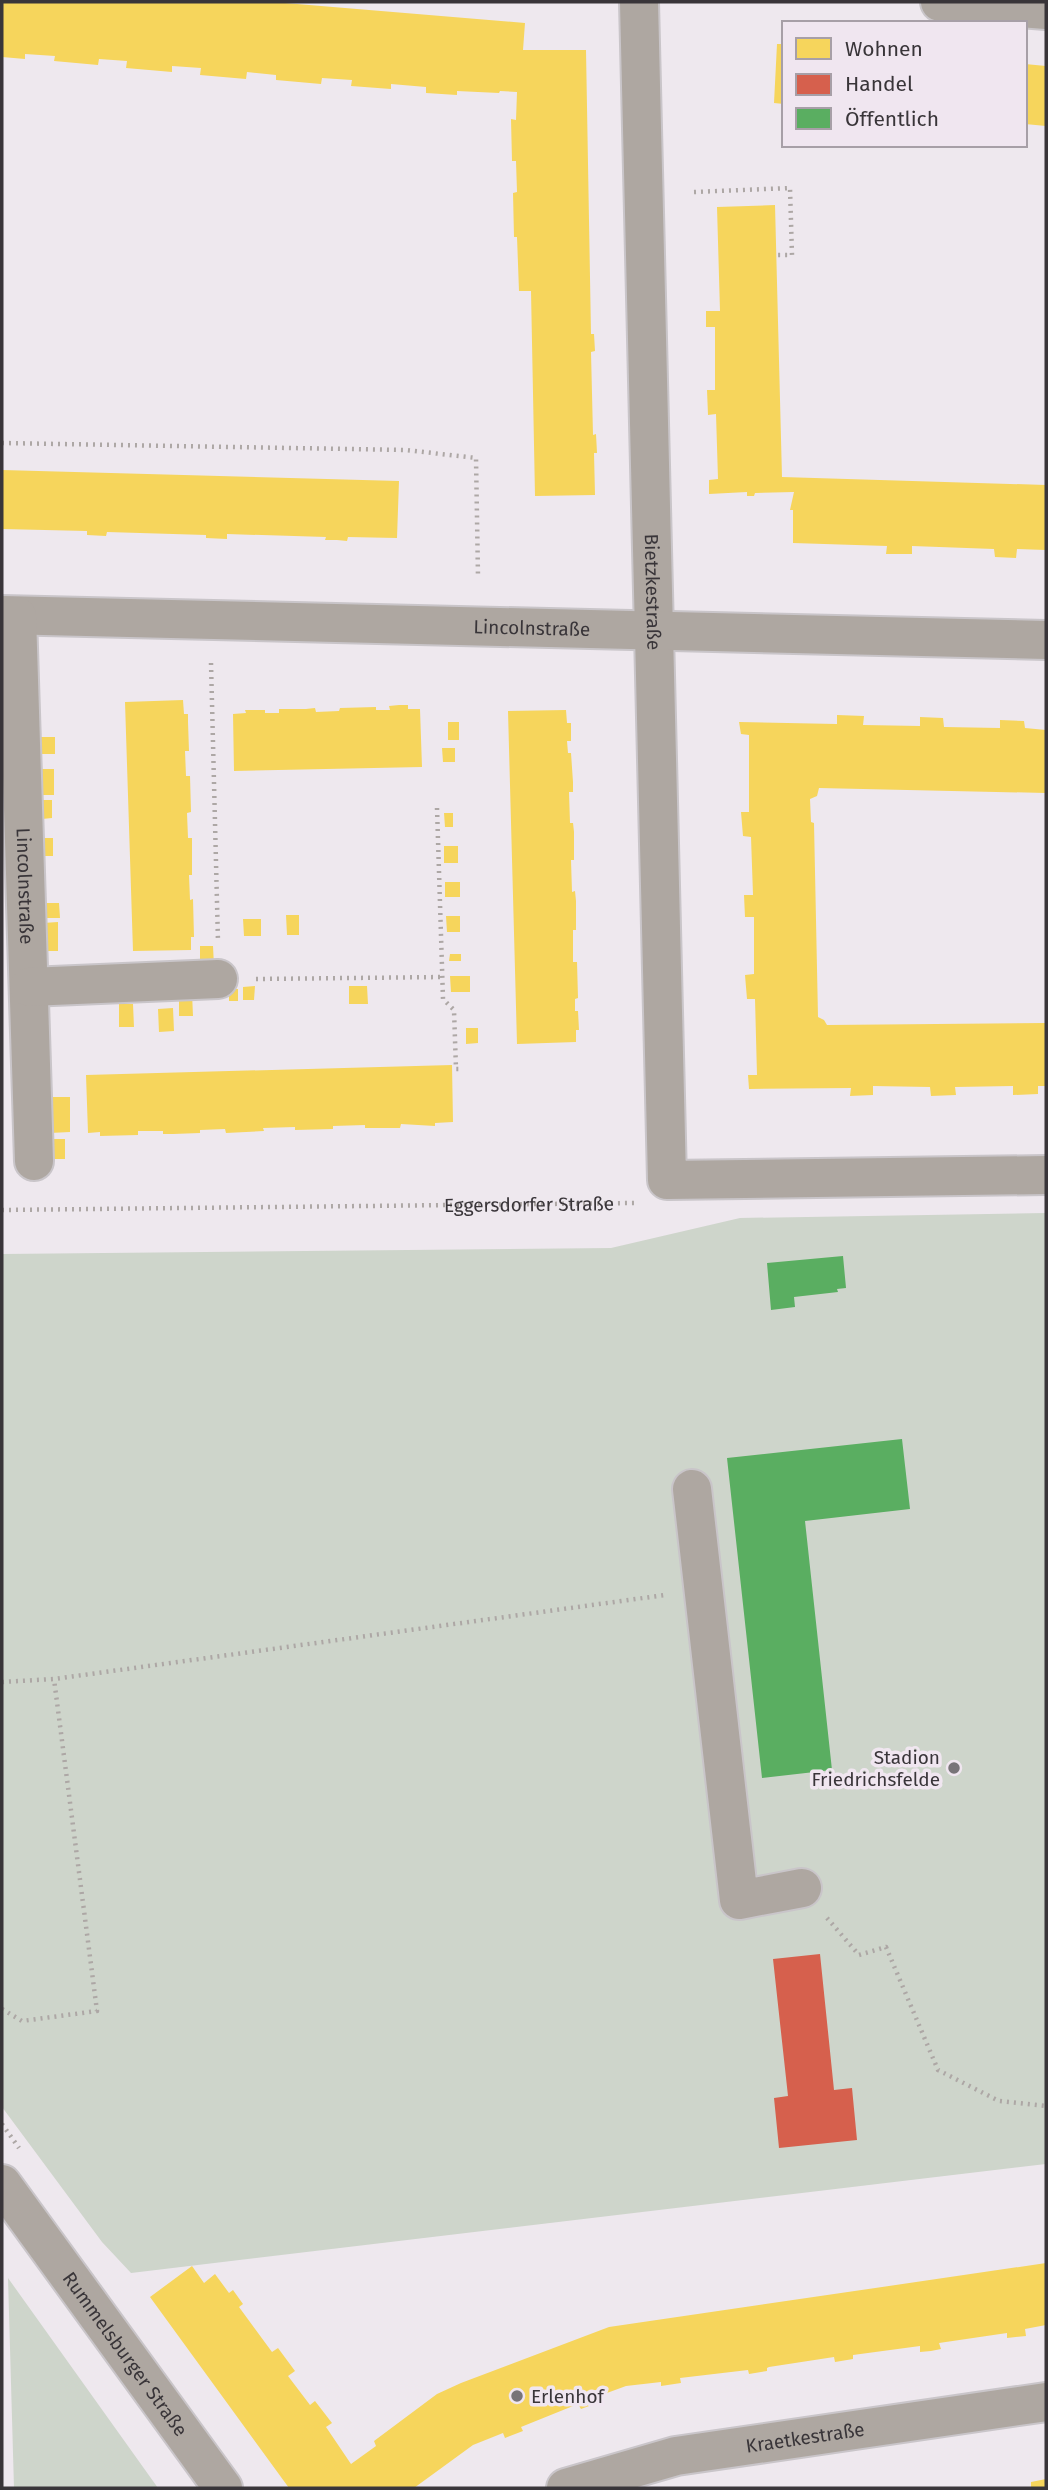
<svg xmlns="http://www.w3.org/2000/svg" width="1048" height="2490" font-family="'Fira Sans',sans-serif">
  <style>
    .green { fill: #ced5cb }
    .homes { fill: #f6d55c }
    .shops { fill: #d6604d }
    .public { fill: #5aae61 }
    .lines { fill: none; stroke-linecap: round; stroke-linejoin: round }
    .minor-casing { stroke: #c9c5c9; stroke-width: 42 }
    .path { stroke: #ada7a5; stroke-width: 4.5; stroke-dasharray: 2 5; stroke-linecap: butt }
    .minor { stroke: #aea7a1; stroke-width: 38 }
    .poi-dot { fill: #787478; stroke: #f0e6f0; stroke-width: 2.5 }
    .labels { text-anchor: middle; dominant-baseline: central; stroke-width: 7; stroke-linejoin: round; paint-order: stroke }
    .street-label { font-size: 19px; fill: #393539; stroke: #f0e6f0 }
    .poi-label { font-size: 19px; fill: #393539; stroke: #f0e6f0; text-anchor: end }
  </style>
  <rect width="100%" height="100%" fill="#eee8ee"/>
  <path class="green" d="M 1046,1213 L 1046,2164 L 131,2273 L 102,2242 L 2,2107 L 2,1254 L 611,1248 L 740,1218 Z
    M 8,2278 L 158,2488 L 14,2488 Z"/>
  <path class="homes" d="M 2,2 L 273,2 L 525,23 L 523,50 L 586,50 L 591,334 L 594,334 L 595,351 L 591,352 L 593,435 L 596,434 L 597,453 L 594,453 L 595,495 L 535,496 L 531,291 L 519,291 L 517,237 L 514,237 L 513,193 L 517,192 L 516,161 L 512,161 L 511,119 L 516,120 L 517,92 L 500,91 L 499,93 L 457,91 L 457,95 L 426,93 L 426,87 L 391,84 L 391,89 L 351,86 L 352,80 L 322,78 L 321,84 L 276,80 L 276,75 L 247,72 L 246,79 L 200,75 L 201,68 L 172,66 L 172,72 L 126,68 L 127,61 L 99,59 L 98,65 L 54,61 L 55,56 L 25,54 L 25,59 L 2,57 Z
    M 777,44 L 784,44 L 784,104 L 774,103 Z
    M 1025,64 L 1046,66 L 1046,126 L 1025,124 Z
    M 775,205 L 782,477 L 1046,485 L 1046,550 L 1017,549 L 1016,558 L 995,557 L 994,549 L 912,546 L 912,554 L 886,554 L 887,546 L 793,543 L 793,510 L 790,510 L 794,492 L 755,493 L 754,496 L 747,496 L 747,492 L 709,494 L 709,480 L 718,479 L 716,414 L 708,415 L 707,390 L 715,390 L 715,327 L 706,327 L 706,311 L 720,311 L 717,207 Z
    M 2,470 L 399,481 L 397,538 L 348,537 L 347,541 L 337,540 L 325,540 L 326,537 L 227,534 L 227,539 L 206,538 L 206,535 L 107,532 L 106,536 L 87,535 L 87,531 L 2,529 Z
    M 183,700 L 184,714 L 188,714 L 188,722 L 189,751 L 185,751 L 186,776 L 190,776 L 191,812 L 187,813 L 188,838 L 192,838 L 192,875 L 189,875 L 190,900 L 193,899 L 194,937 L 191,937 L 191,950 L 133,951 L 125,702 Z
    M 399,705 L 408,705 L 408,709 L 420,709 L 422,767 L 234,771 L 233,714 L 246,713 L 245,710 L 265,710 L 265,713 L 279,713 L 279,709 L 306,709 L 315,708 L 316,712 L 339,711 L 340,708 L 376,707 L 376,710 L 390,710 L 389,706 Z
    M 566,710 L 567,723 L 571,723 L 571,741 L 567,741 L 568,753 L 571,753 L 573,782 L 573,792 L 569,792 L 570,823 L 573,823 L 574,832 L 574,860 L 571,860 L 572,892 L 575,891 L 576,901 L 576,930 L 573,930 L 573,962 L 577,962 L 578,998 L 575,999 L 575,1011 L 578,1011 L 579,1030 L 576,1030 L 576,1042 L 517,1044 L 508,711 Z
    M 837,715 L 864,716 L 863,725 L 920,726 L 920,717 L 943,718 L 944,727 L 1000,728 L 1000,720 L 1024,721 L 1025,728 L 1046,730 L 1046,793 L 819,788 L 817,796 L 810,799 L 811,822 L 814,823 L 818,1017 L 824,1020 L 827,1025 L 1046,1023 L 1046,1086 L 1038,1086 L 1038,1094 L 1013,1095 L 1013,1086 L 955,1087 L 956,1095 L 931,1096 L 930,1087 L 873,1086 L 873,1095 L 850,1096 L 851,1088 L 749,1089 L 748,1075 L 757,1075 L 755,999 L 747,999 L 745,975 L 754,974 L 754,917 L 745,917 L 744,895 L 753,895 L 751,837 L 743,836 L 741,812 L 749,812 L 749,735 L 741,734 L 739,722 L 837,724 Z
    M 448,722 L 459,722 L 459,740 L 448,740 Z
    M 39,737 L 55,737 L 55,754 L 40,754 Z
    M 442,748 L 455,748 L 455,762 L 443,762 Z
    M 40,769 L 54,769 L 54,795 L 40,795 Z
    M 41,800 L 52,800 L 52,818 L 42,819 Z
    M 444,813 L 453,813 L 453,827 L 445,827 Z
    M 43,838 L 53,838 L 53,856 L 43,856 Z
    M 444,846 L 458,846 L 458,863 L 444,863 Z
    M 445,882 L 460,882 L 460,897 L 445,897 Z
    M 45,903 L 59,903 L 60,918 L 46,918 Z
    M 286,915 L 299,915 L 299,935 L 287,935 Z
    M 446,916 L 460,916 L 460,932 L 447,932 Z
    M 243,919 L 261,919 L 261,936 L 244,936 Z
    M 58,922 L 58,951 L 44,951 L 43,923 Z
    M 200,946 L 213,946 L 214,966 L 200,966 Z
    M 450,954 L 461,954 L 461,961 L 449,961 Z
    M 450,976 L 470,976 L 470,992 L 451,992 Z
    M 255,986 L 254,1000 L 243,1000 L 243,987 Z
    M 349,986 L 367,986 L 368,1004 L 349,1004 Z
    M 229,989 L 238,989 L 238,1001 L 229,1001 Z
    M 192,993 L 193,1016 L 179,1016 L 179,994 Z
    M 119,1004 L 133,1004 L 134,1027 L 119,1027 Z
    M 173,1008 L 174,1031 L 159,1032 L 158,1009 Z
    M 466,1028 L 478,1028 L 478,1043 L 466,1044 Z
    M 452,1065 L 453,1122 L 435,1123 L 435,1126 L 401,1124 L 400,1128 L 365,1128 L 365,1125 L 333,1126 L 333,1129 L 295,1130 L 295,1127 L 263,1128 L 264,1131 L 226,1133 L 225,1129 L 200,1130 L 200,1133 L 173,1134 L 163,1134 L 163,1131 L 138,1131 L 138,1135 L 100,1136 L 100,1132 L 88,1133 L 86,1075 Z
    M 49,1097 L 70,1097 L 70,1132 L 50,1133 Z
    M 50,1139 L 65,1139 L 65,1159 L 51,1159 Z
    M 1046,2263 L 1046,2325 L 1025,2329 L 1026,2336 L 1007,2338 L 1007,2333 L 939,2343 L 941,2349 L 931,2351 L 920,2352 L 920,2346 L 853,2355 L 853,2359 L 835,2362 L 834,2357 L 769,2367 L 767,2368 L 767,2371 L 749,2374 L 748,2370 L 680,2378 L 681,2383 L 661,2386 L 661,2382 L 626,2386 L 596,2397 L 597,2403 L 581,2409 L 578,2404 L 521,2427 L 523,2431 L 505,2438 L 503,2433 L 473,2445 L 414,2488 L 289,2488 L 150,2297 L 192,2266 L 204,2283 L 215,2274 L 229,2293 L 233,2290 L 243,2304 L 239,2307 L 272,2352 L 278,2348 L 295,2371 L 288,2376 L 310,2405 L 315,2401 L 332,2423 L 326,2427 L 351,2464 L 376,2446 L 374,2441 L 437,2394 L 461,2383 L 609,2327 Z
    M 1046,2479 L 1046,2488 L 1031,2488 L 1031,2482 Z"/>
  <path class="shops" d="M 820,1954 L 834,2090 L 852,2088 L 857,2140 L 779,2148 L 774,2098 L 788,2096 L 773,1959 Z"/>
  <path class="public" d="M 843,1256 L 846,1288 L 837,1289 L 838,1292 L 794,1297 L 795,1307 L 771,1310 L 767,1263 Z
    M 902,1439 L 910,1509 L 805,1521 L 832,1770 L 762,1778 L 727,1458 Z"/>
  <g class="lines">
    <g class="minor-casing">
      <g id="minor">
        <path id="s2" d="M 639,2 L 667,1180 L 1046,1175"/>
        <path d="M 940,2 L 1046,10"/>
        <path id="s3" d="M 2,615 L 1046,640"/>
        <path id="s4" d="M 17,616 L 34,1161"/>
        <path d="M 29,987 L 218,979"/>
        <path d="M 692,1489 L 739,1900 L 802,1888"/>
        <path id="s5" d="M 2,2184 L 223,2488"/>
        <path id="s6" d="M 566,2488 L 676,2456 L 1046,2402"/>
      </g>
    </g>
    <g class="path">
      <path d="M 694,192 L 790,188 L 792,255 L 777,255"/>
      <path d="M 2,443 L 406,450 L 476,458 L 478,577"/>
      <path d="M 211,663 L 218,942"/>
      <path d="M 437,808 L 443,999 L 454,1010 L 456,1069 L 459,1069"/>
      <path d="M 256,979 L 443,977"/>
      <path id="s1" d="M 2,1210 L 635,1203"/>
      <path d="M 2,1682 L 54,1679 L 665,1595"/>
      <path d="M 827,1918 L 859,1955 L 886,1947 L 938,2070 L 999,2101 L 1046,2106"/>
      <path d="M 2,2009 L 22,2021 L 97,2011 L 54,1679"/>
      <path d="M 2,2124 L 19,2148"/>
    </g>
    <use href="#minor" class="minor"/>
  </g>
  <g class="poi-dot">
    <circle cx="954" cy="1768" r="7"/>
    <circle cx="517" cy="2396" r="7"/>
  </g>
  <g class="labels">
    <g class="street-label">
      <text stroke="none"><textPath href="#s2" startOffset="590">Bietzkestraße</textPath></text>
      <text stroke="none"><textPath href="#s3" startOffset="530">Lincolnstraße</textPath></text>
      <text stroke="none"><textPath href="#s4" startOffset="270">Lincolnstraße</textPath></text>
      <text stroke="none"><textPath href="#s1" startOffset="527">Eggersdorfer Straße</textPath></text>
      <text stroke="none"><textPath href="#s5" startOffset="210">Rummelsburger Straße</textPath></text>
      <text stroke="none"><textPath href="#s6" startOffset="245">Kraetkestraße</textPath></text>
    </g>
    <g class="poi-label">
      <text x="940" y="1757">Stadion<tspan x="940" dy="22">Friedrichsfelde</tspan></text>
      <text x="531" y="2396" text-anchor="start">Erlenhof</text>
    </g>
  </g>
  <rect width="1048" height="2490" fill="none" stroke="#393539" stroke-width="7"/>
  <rect x="782" y="21" width="245" height="126" fill="#f0e6f0" stroke="#a79fa7" stroke-width="2"/>
  <rect x="796" y="38" width="35" height="21" fill="#f6d55c" stroke="#a79fa7" stroke-width="2"/>
  <text x="845" y="56" font-size="21" fill="#393539">Wohnen</text>
  <rect x="796" y="74" width="35" height="21" fill="#d6604d" stroke="#a79fa7" stroke-width="2"/>
  <text x="845" y="91" font-size="21" fill="#393539">Handel</text>
  <rect x="796" y="108" width="35" height="21" fill="#5aae61" stroke="#a79fa7" stroke-width="2"/>
  <text x="845" y="126" font-size="21" fill="#393539">Öffentlich</text>
</svg>
